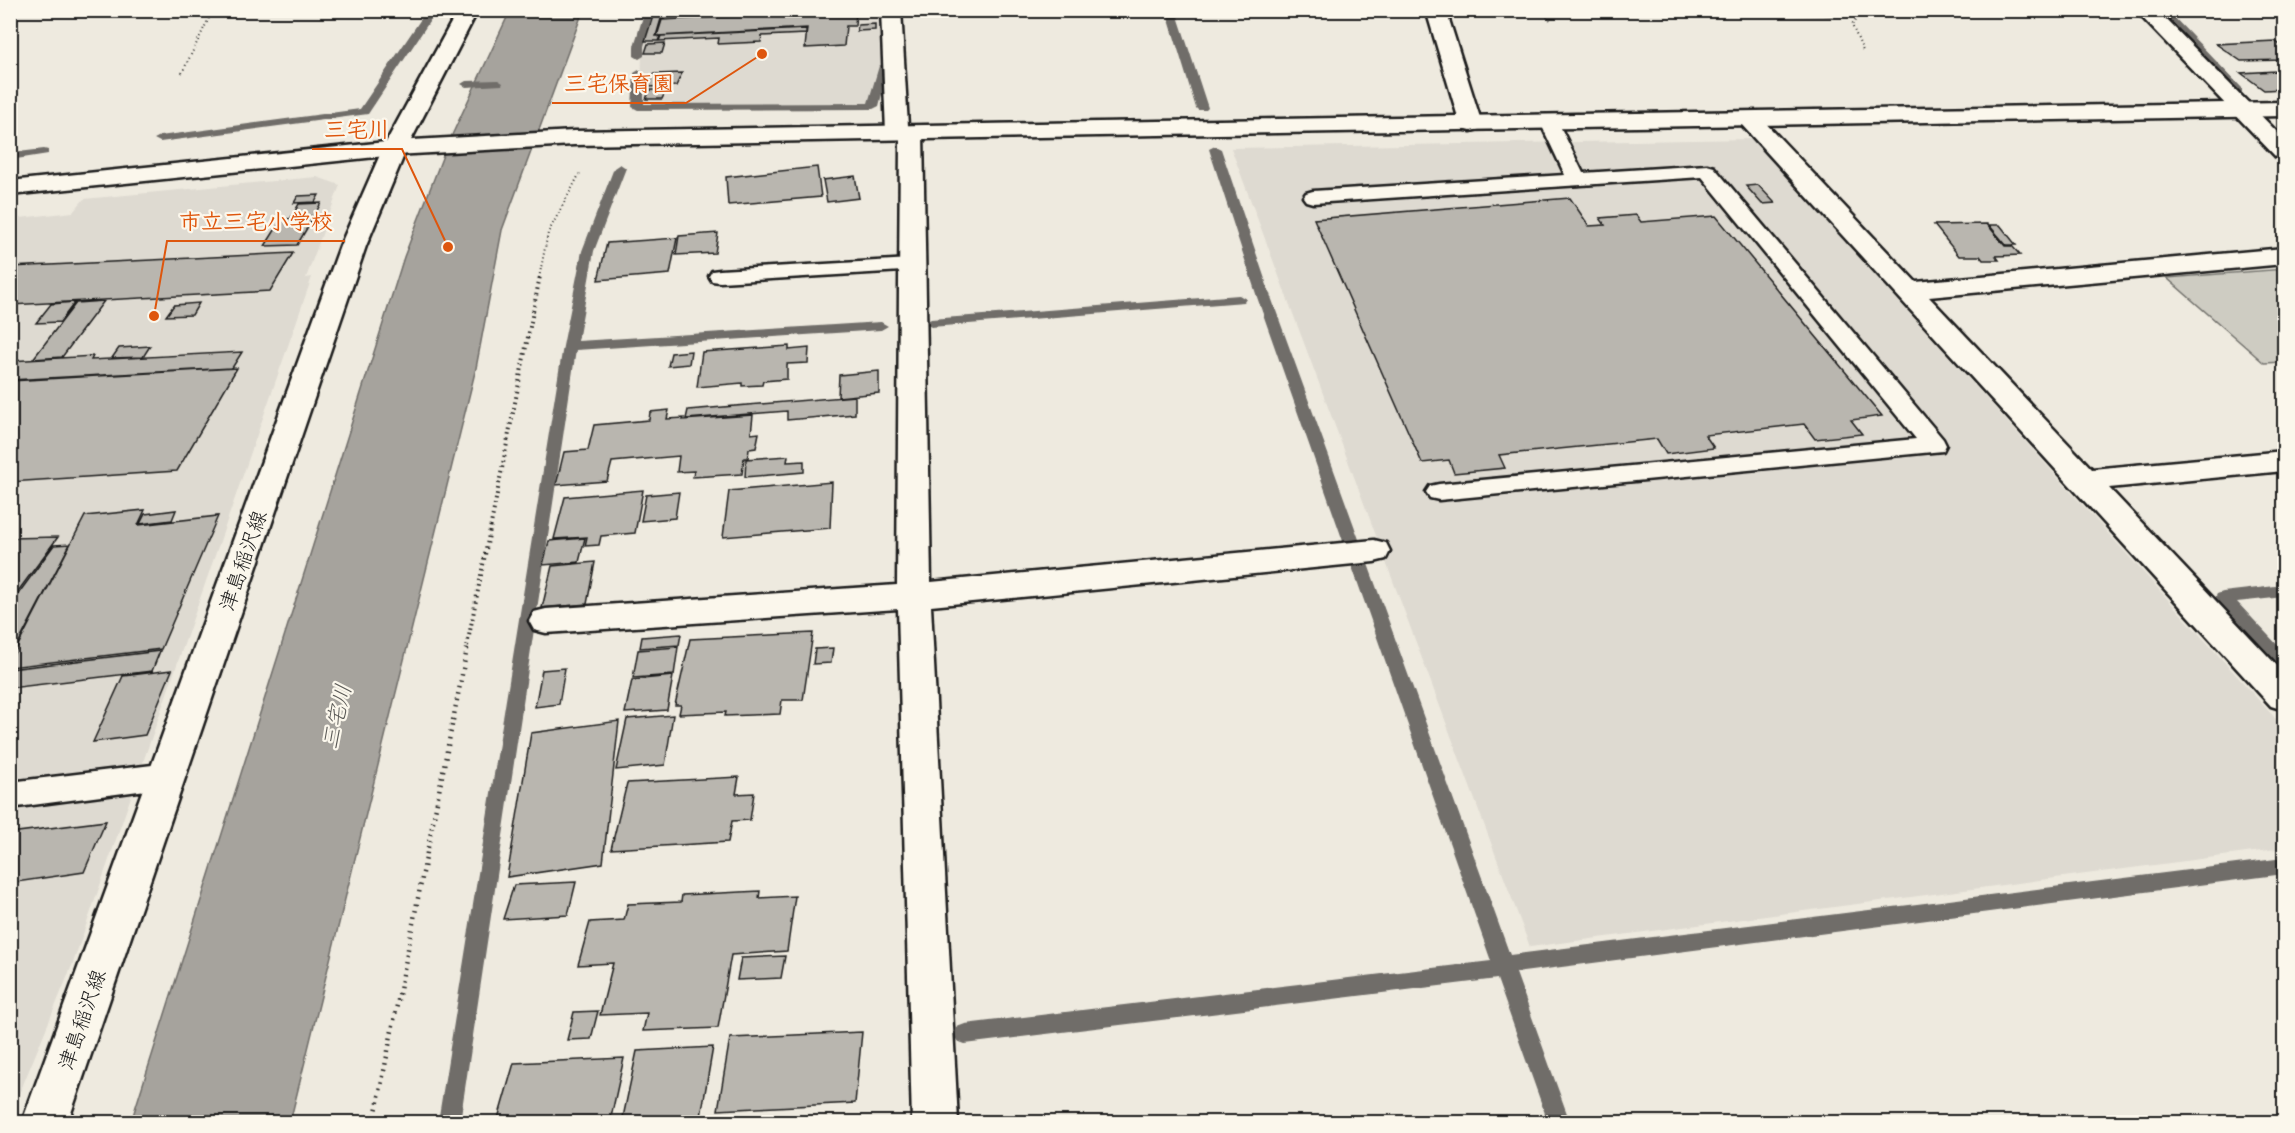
<svg xmlns="http://www.w3.org/2000/svg" width="2295" height="1133" font-family="Mynerve,'Klee One',sans-serif">
  <style>
    .built { fill: #dedad1 }
    .green { fill: #ceccc2; stroke: #75746f; stroke-width: 1.5 }
    .water { fill: #a6a39d; stroke: #6f6d69; stroke-width: 1.5 }
    .lines { fill: none; stroke-linecap: round; stroke-linejoin: round }
    .stream { fill: #6f6d69; fill-rule: evenodd }
    .building { fill: #b9b6af; stroke: #1c1c1c; stroke-width: 1.5 }
    .service-casing { stroke: #1c1c1c; stroke-width: 5 }
    .minor-casing { stroke: #1c1c1c; stroke-width: 5 }
    .tertiary-casing { stroke: #1c1c1c; stroke-width: 5 }
    .secondary-casing { stroke: #1c1c1c; stroke-width: 5 }
    .path-far2 { stroke: #1c1c1c; stroke-width: 2; stroke-dasharray: 1 3; stroke-linecap: butt }
    .path-far1 { stroke: #1c1c1c; stroke-width: 4; stroke-dasharray: 1.5 4; stroke-linecap: butt }
    .path { stroke: #1c1c1c; stroke-width: 4.5; stroke-dasharray: 1.5 5; stroke-linecap: butt }
    .service { fill: #fbf7ec; fill-rule: evenodd }
    .minor { fill: #fbf7ec; fill-rule: evenodd }
    .tertiary { fill: #fbf7ec; fill-rule: evenodd }
    .secondary { fill: #fbf7ec; fill-rule: evenodd }
    .labels { text-anchor: middle; dominant-baseline: central; stroke-width: 4.5; stroke-linejoin: round; paint-order: stroke }
    .street-label { font-size: 21px; fill: #1c1c1c; stroke: #fbf7ec }
    .water-label { font-size: 22px; font-style: italic; fill: #5a5956; stroke: #fbf7ec }
    .leader { fill: none; stroke: #de560d; stroke-width: 2 }
    .callout-dot { fill: #de560d; stroke: #fbf7ec; stroke-width: 2 }
    .callout-label { font-size: 22px; text-anchor: middle; font-weight: bold; fill: #de560d; stroke: #fbf7ec; stroke-width: 4.5; stroke-linejoin: round; paint-order: stroke }
  </style>
  <rect width="100%" height="100%" fill="#eeeadf"/>
  <filter id="ink" filterUnits="userSpaceOnUse"><feTurbulence type="fractalNoise" baseFrequency=".0167" numOctaves="2"/><feDisplacementMap in="SourceGraphic" scale="12" xChannelSelector="R" yChannelSelector="G"/><feConvolveMatrix kernelMatrix="1 2 1 2 8 2 1 2 1" color-interpolation-filters="sRGB"/></filter>
  <g filter="url(#ink)">
    <path class="built" d="M 653,11 L 880,11 L 882,62 L 871,104 L 641,105 L 642,46 Z
      M 1752,139 L 2284,728 L 2284,848 L 1530,947 L 1231,148 Z
      M 317,177 L 340,185 L 306,278 L 312,277 L 73,963 L 11,1114 L 11,219 L 73,212 L 84,199 Z"/>
    <path class="green" d="M 2284,269 L 2284,362 L 2264,363 L 2167,278 Z"/>
    <path class="water" d="M 510,11 L 583,11 L 502,230 L 476,368 L 290,1122 L 131,1122 L 404,257 L 445,150 Z"/>
    <g class="lines">
      <path class="stream" d="M 427,10 L 437,10 L 368,114 L 160,142 L 154,139 L 160,136 L 360,109 Z
        M 645,10 L 655,10 L 644,46 L 644,56 L 639,59 L 634,56 L 634,46 Z
        M 1166,10 L 1176,10 L 1208,108 L 1206,110 L 1198,110 L 1196,108 Z
        M 1727,10 L 1855,10 L 1857,14 L 1852,17 L 1732,13 Z
        M 2156,10 L 2167,10 L 2242,88 L 2242,92 L 2234,92 Z
        M 884,63 L 889,66 L 879,106 L 873,109 L 638,110 L 632,107 L 634,73 L 639,70 L 644,73 L 644,104 L 868,103 L 879,66 Z
        M 498,80 L 503,83 L 502,85 L 466,87 L 461,84 L 466,81 Z
        M 2281,130 L 2284,130 L 2284,140 L 2280,139 L 2275,133 Z
        M 1215,146 L 1221,149 L 1271,297 L 1510,955 L 2284,858 L 2284,874 L 1516,973 L 1570,1122 L 1548,1122 L 1497,979 L 965,1044 L 957,1041 L 954,1034 L 957,1027 L 965,1024 L 1491,961 L 1257,297 L 1209,149 Z
        M 44,149 L 48,150 L 48,154 L 10,160 L 10,153 Z
        M 620,164 L 626,168 L 594,251 L 578,341 L 881,322 L 888,326 L 881,330 L 576,350 L 460,1122 L 438,1122 L 563,346 L 582,251 L 614,168 Z
        M 1239,295 L 1246,299 L 1244,302 L 931,327 L 924,323 L 931,319 Z
        M 2284,585 L 2284,597 L 2237,602 L 2284,652 L 2284,670 L 2278,668 L 2215,598 L 2217,594 L 2223,592 Z"/>
    </g>
    <path class="building" d="M 655,10 L 667,10 L 664,19 L 661,19 L 656,36 L 660,36 L 658,41 L 645,41 Z
      M 856,10 L 855,26 L 846,26 L 844,46 L 805,48 L 807,28 L 657,36 L 662,20 Z
      M 717,13 L 716,17 L 693,18 L 694,14 Z
      M 875,24 L 875,30 L 857,31 L 858,25 Z
      M 806,29 L 806,34 L 762,36 L 761,42 L 718,44 L 719,38 L 659,41 L 661,36 Z
      M 2275,41 L 2284,48 L 2284,53 L 2282,53 L 2284,60 L 2241,61 L 2216,44 Z
      M 665,43 L 662,53 L 645,53 L 648,44 Z
      M 2276,71 L 2284,78 L 2284,89 L 2264,90 L 2241,73 Z
      M 682,73 L 676,86 L 648,87 L 654,74 Z
      M 650,90 L 666,90 L 662,99 L 646,99 Z
      M 817,167 L 821,197 L 728,205 L 726,177 Z
      M 855,176 L 859,198 L 827,202 L 823,180 Z
      M 1758,185 L 1775,203 L 1762,204 L 1746,186 Z
      M 319,195 L 315,202 L 294,203 L 298,196 Z
      M 1570,198 L 1589,226 L 1605,225 L 1600,218 L 1636,215 L 1641,222 L 1716,216 L 1882,416 L 1851,420 L 1862,434 L 1815,439 L 1804,424 L 1705,435 L 1714,448 L 1666,454 L 1657,439 L 1499,455 L 1505,468 L 1454,473 L 1449,460 L 1422,463 L 1314,219 Z
      M 321,203 L 314,216 L 291,218 L 299,204 Z
      M 313,218 L 297,245 L 265,246 L 282,219 Z
      M 1987,224 L 2005,246 L 2012,246 L 2020,255 L 1996,256 L 1999,260 L 1983,260 L 1980,256 L 1959,256 L 1934,225 Z
      M 1989,225 L 2000,225 L 2016,245 L 2006,245 Z
      M 718,233 L 715,253 L 676,255 L 679,236 Z
      M 677,238 L 670,274 L 598,280 L 607,243 Z
      M 293,253 L 270,291 L 10,305 L 10,267 Z
      M 104,301 L 62,357 L 33,359 L 76,303 Z
      M 75,302 L 60,322 L 36,323 L 51,304 Z
      M 199,303 L 192,315 L 166,316 L 174,305 Z
      M 150,346 L 143,357 L 112,358 L 119,348 Z
      M 789,346 L 789,350 L 809,348 L 808,363 L 787,364 L 787,379 L 763,381 L 762,385 L 742,386 L 742,383 L 697,387 L 702,352 Z
      M 691,351 L 689,364 L 668,366 L 671,353 Z
      M 242,352 L 232,368 L 10,380 L 10,361 L 93,356 L 91,360 Z
      M 237,368 L 177,471 L 10,482 L 10,381 Z
      M 879,371 L 879,393 L 838,397 L 839,375 Z
      M 855,396 L 855,414 L 787,420 L 787,411 L 686,419 L 688,410 Z
      M 669,410 L 667,419 L 684,418 L 683,420 L 753,415 L 751,434 L 759,433 L 756,448 L 749,449 L 748,458 L 744,458 L 742,474 L 693,477 L 694,471 L 677,472 L 679,456 L 612,462 L 607,481 L 556,485 L 564,452 L 588,450 L 594,425 L 649,420 L 650,412 Z
      M 788,456 L 787,462 L 804,461 L 804,472 L 745,477 L 746,459 Z
      M 832,482 L 830,528 L 723,537 L 729,491 Z
      M 643,490 L 635,533 L 601,536 L 599,545 L 585,546 L 587,537 L 554,539 L 565,497 Z
      M 679,492 L 675,518 L 641,521 L 646,495 Z
      M 145,510 L 138,525 L 218,516 L 161,649 L 10,667 L 10,661 L 85,516 Z
      M 176,510 L 172,520 L 140,524 L 145,514 Z
      M 58,537 L 10,602 L 10,538 Z
      M 585,538 L 579,562 L 543,565 L 549,541 Z
      M 70,544 L 10,659 L 10,605 L 54,545 Z
      M 595,562 L 587,604 L 542,608 L 552,566 Z
      M 813,633 L 803,700 L 782,700 L 780,714 L 725,716 L 726,712 L 679,714 L 681,705 L 675,705 L 690,639 Z
      M 681,634 L 679,645 L 640,648 L 642,637 Z
      M 678,647 L 674,675 L 633,678 L 638,650 Z
      M 833,648 L 831,663 L 813,664 L 815,649 Z
      M 160,651 L 152,671 L 10,688 L 10,669 Z
      M 565,668 L 559,704 L 535,707 L 542,670 Z
      M 172,670 L 145,735 L 93,742 L 123,676 Z
      M 673,676 L 667,710 L 625,713 L 632,680 Z
      M 673,715 L 665,765 L 616,770 L 627,719 Z
      M 619,721 L 603,863 L 507,877 L 531,733 Z
      M 739,777 L 736,794 L 754,793 L 750,820 L 732,821 L 728,842 L 611,849 L 627,783 Z
      M 106,821 L 84,872 L 10,883 L 10,833 Z
      M 576,882 L 568,915 L 503,919 L 514,885 Z
      M 760,891 L 759,898 L 795,896 L 787,951 L 731,955 L 718,1028 L 643,1031 L 647,1013 L 600,1015 L 613,963 L 578,965 L 590,922 L 624,920 L 628,904 L 681,902 L 682,895 Z
      M 785,956 L 781,978 L 737,980 L 741,958 Z
      M 598,1011 L 591,1039 L 567,1040 L 574,1012 Z
      M 862,1032 L 855,1103 L 718,1110 L 730,1038 Z
      M 713,1047 L 700,1122 L 622,1122 L 637,1051 Z
      M 624,1058 L 610,1122 L 497,1122 L 514,1063 Z
      M 744,1116 L 743,1122 L 710,1122 L 711,1117 Z"/>
    <g class="lines">
      <g class="service-casing">
        <path id="service" d="M 1549,116 L 1556,118 L 1558,122 L 1583,173 L 1707,165 L 1714,167 L 1943,439 L 1946,445 L 1943,451 L 1439,500 L 1430,498 L 1426,492 L 1430,486 L 1439,484 L 1916,439 L 1702,177 L 1313,203 L 1306,201 L 1303,197 L 1306,193 L 1313,191 L 1565,175 L 1540,122 L 1542,118 Z
          M 911,259 L 919,260 L 922,265 L 919,270 L 720,282 L 712,281 L 709,276 L 712,271 L 720,270 Z
          M 169,763 L 180,766 L 184,775 L 180,784 L 169,787 L 10,808 L 10,782 Z"/>
      </g>
      <g class="minor-casing">
        <path id="minor" d="M 881,10 L 901,10 L 908,126 L 920,127 L 923,132 L 931,582 L 1374,540 L 1386,543 L 1390,551 L 1386,559 L 1374,562 L 931,606 L 958,1122 L 912,1122 L 898,609 L 546,633 L 534,630 L 529,621 L 534,612 L 546,609 L 897,585 L 900,138 L 889,137 L 886,132 Z
          M 1426,10 L 1446,10 L 1482,124 L 1479,129 L 1471,131 L 1463,129 L 1460,124 Z
          M 2135,10 L 2157,10 L 2284,139 L 2284,159 L 2276,157 Z
          M 1749,112 L 1757,114 L 1916,282 L 2284,248 L 2284,264 L 1929,297 L 2092,469 L 2284,451 L 2284,471 L 2109,488 L 2284,673 L 2284,710 L 2271,706 L 1741,124 L 1738,119 L 1741,114 Z"/>
      </g>
      <g class="tertiary-casing">
        <path id="tertiary" d="M 2284,102 L 2284,116 L 574,145 L 395,155 L 10,195 L 10,181 L 395,141 L 574,131 Z"/>
      </g>
      <g class="secondary-casing">
        <path id="secondary" d="M 458,10 L 478,10 L 407,148 L 366,246 L 68,1122 L 22,1122 L 340,246 L 383,148 Z"/>
      </g>
      <path class="path-far2" d="M 1542,10 L 1550,20
        M 1859,10 L 1860,14 L 1852,25 L 1863,51
        M 182,73 L 213,10
        M 539,278 L 548,233 L 580,173"/>
      <path class="path-far1" d="M 467,646 L 540,276"/>
      <path class="path" d="M 374,1122 L 468,644"/>
      <use href="#service" class="service"/>
      <use href="#minor" class="minor"/>
      <use href="#tertiary" class="tertiary"/>
      <use href="#secondary" class="secondary"/>
    </g>
  </g>
  <g class="labels">
    <g class="street-label">
      <text transform="translate(244 561) rotate(-71)">津島稲沢線</text>
      <text transform="translate(83 1020) rotate(-71)">津島稲沢線</text>
    </g>
    <g class="water-label">
      <text transform="translate(338 717) rotate(-77)">三宅川</text>
    </g>
  </g>
  <path class="leader" d="M762 54L686 103H552M448 247L402 149H312M154 316L167 241H345"/>
  <g class="callout-dot">
    <circle cx="762" cy="54" r="6"/>
    <circle cx="448" cy="247" r="6"/>
    <circle cx="154" cy="316" r="6"/>
  </g>
  <g class="callout-label">
    <text x="619" y="91">三宅保育園</text>
    <text x="357" y="137">三宅川</text>
    <text x="256" y="229">市立三宅小学校</text>
  </g>
  <rect width="2295" height="1133" fill="none" stroke="#fbf7ec" stroke-width="36"/>
  <rect x="18" y="18" width="2259" height="1097" fill="none" stroke="#1c1c1c" stroke-width="2" filter="url(#ink)"/>
</svg>
